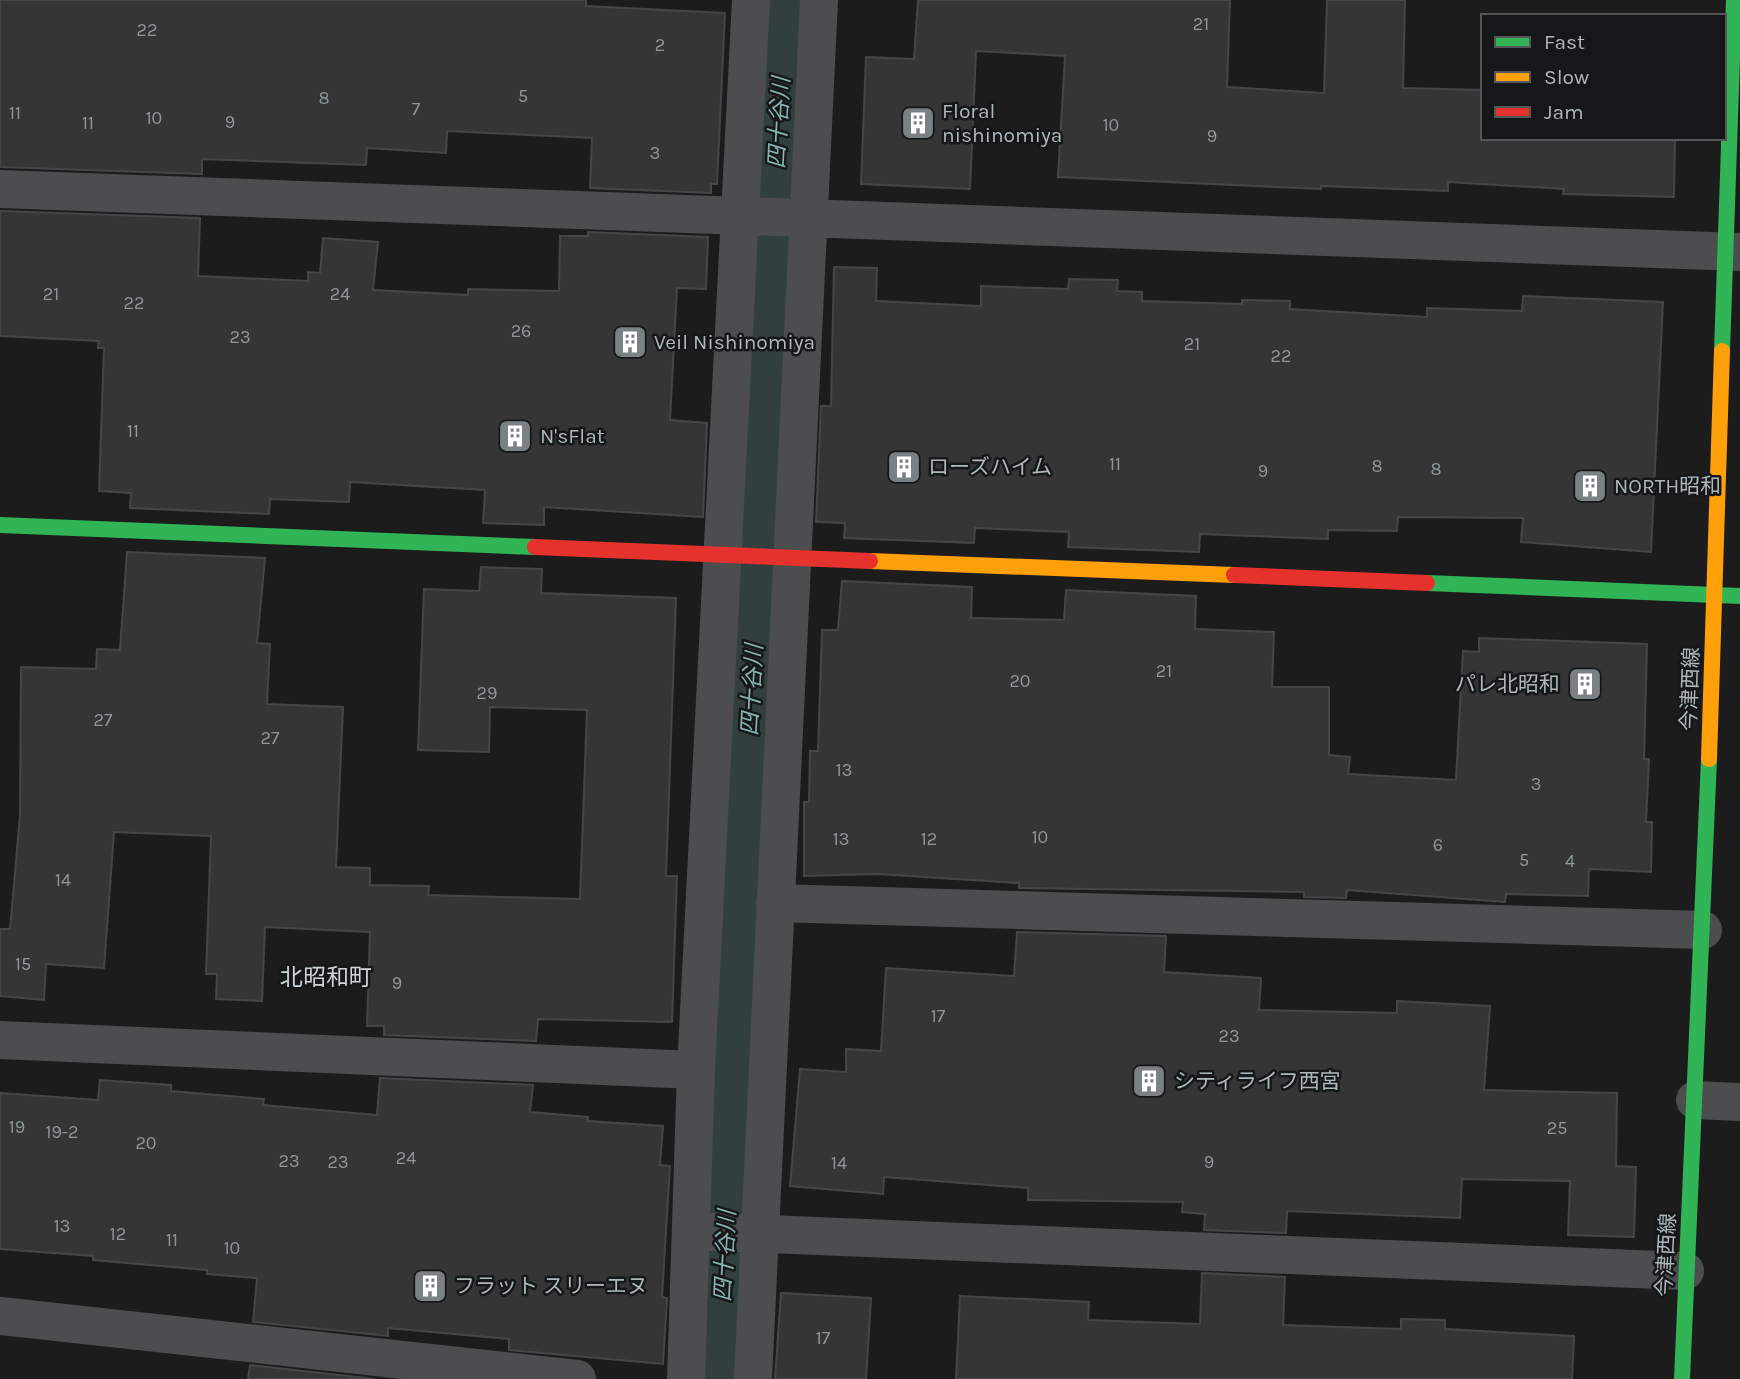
<svg xmlns="http://www.w3.org/2000/svg" width="1740" height="1379" font-family="Karla,'Noto Sans JP',sans-serif">
  <style>
    .lines { fill: none; stroke-linecap: round; stroke-linejoin: round }
    .river { stroke: #313f3f; stroke-width: 100 }
    .building { fill: #353536; stroke: #444748; stroke-width: 2 }
    .street { stroke: #4b4d4e; stroke-width: 38 }
    .fast { stroke: #30b455; stroke-width: 16 }
    .slow { stroke: #ff9f0a; stroke-width: 16 }
    .jam { stroke: #e5322d; stroke-width: 16 }
    .labels { text-anchor: middle; dominant-baseline: central; stroke-width: 5; stroke-linejoin: round; paint-order: stroke }
    .number-label { font-size: 18px; fill: #90979a }
    .poi-label { font-size: 21px; fill: #aeb8bb; stroke: #161718; text-anchor: start }
    .street-label { font-size: 21px; fill: #aeb8bb; stroke: #161718 }
    .water-label { font-size: 23px; font-style: italic; fill: #88b2b3; stroke: #161718 }
    .neighbourhood-label { font-size: 23px; fill: #cfd5d8; stroke: #161718 }
  </style>
  <rect width="100%" height="100%" fill="#1c1c1c"/>
  <g class="lines">
    <path class="river" d="M 719,1379 L 785,0"/>
  </g>
  <path class="building" d="M 0,0 L 586,0 L 586,6 L 725,13 L 717,184 L 711,184 L 711,193 L 590,188 L 592,138 L 447,131 L 446,153 L 367,148 L 366,165 L 202,159 L 202,174 L 0,167 Z
    M 918,0 L 1230,0 L 1227,87 L 1324,93 L 1327,0 L 1405,0 L 1403,88 L 1483,90 L 1483,138 L 1675,138 L 1674,197 L 1563,194 L 1564,189 L 1448,182 L 1448,191 L 1321,186 L 1321,189 L 1058,177 L 1065,56 L 976,51 L 970,189 L 861,184 L 866,57 L 914,59 Z
    M 0,211 L 200,218 L 198,276 L 308,281 L 308,272 L 320,273 L 323,238 L 378,242 L 373,290 L 468,295 L 468,289 L 559,291 L 560,236 L 588,236 L 588,232 L 708,237 L 706,289 L 677,288 L 670,420 L 707,423 L 703,517 L 544,507 L 544,525 L 483,523 L 485,490 L 350,482 L 349,502 L 270,499 L 269,514 L 130,508 L 131,493 L 99,491 L 104,348 L 98,348 L 99,341 L 0,336 Z
    M 834,267 L 877,268 L 876,301 L 981,306 L 981,286 L 1068,289 L 1069,279 L 1118,280 L 1117,291 L 1142,292 L 1142,301 L 1242,304 L 1242,300 L 1290,301 L 1290,309 L 1427,317 L 1427,308 L 1522,311 L 1523,296 L 1663,302 L 1651,552 L 1521,542 L 1523,518 L 1398,517 L 1397,531 L 1328,530 L 1328,539 L 1200,534 L 1199,552 L 1068,547 L 1069,532 L 975,528 L 974,543 L 844,538 L 845,523 L 816,522 L 821,406 L 831,406 Z
    M 127,552 L 265,558 L 257,643 L 270,644 L 267,704 L 343,707 L 336,867 L 370,868 L 370,885 L 429,886 L 428,895 L 580,899 L 587,710 L 490,707 L 489,752 L 418,750 L 424,589 L 479,591 L 481,567 L 542,569 L 541,593 L 676,598 L 666,876 L 677,876 L 672,1022 L 538,1019 L 536,1041 L 384,1035 L 384,1026 L 367,1026 L 370,932 L 265,927 L 262,1001 L 216,999 L 217,974 L 206,974 L 211,836 L 114,832 L 104,968 L 46,964 L 44,1000 L 0,996 L 0,929 L 10,929 L 20,816 L 21,667 L 96,669 L 97,649 L 120,650 Z
    M 842,581 L 972,587 L 971,618 L 1064,620 L 1066,590 L 1196,596 L 1195,629 L 1274,632 L 1272,687 L 1329,687 L 1329,755 L 1350,757 L 1348,774 L 1456,780 L 1463,651 L 1479,652 L 1479,638 L 1647,644 L 1644,759 L 1649,759 L 1646,822 L 1652,822 L 1651,872 L 1589,869 L 1588,896 L 1506,894 L 1505,902 L 1347,890 L 1346,898 L 1304,897 L 1304,892 L 1019,888 L 1019,883 L 877,874 L 804,876 L 804,802 L 809,802 L 810,751 L 818,751 L 822,630 L 838,630 Z
    M 1017,932 L 1166,936 L 1164,972 L 1261,978 L 1259,1010 L 1397,1013 L 1397,1001 L 1490,1006 L 1484,1090 L 1617,1093 L 1616,1166 L 1636,1167 L 1634,1237 L 1568,1235 L 1570,1181 L 1462,1179 L 1460,1218 L 1287,1211 L 1286,1233 L 1204,1230 L 1205,1214 L 1182,1212 L 1183,1202 L 1028,1200 L 1028,1188 L 884,1177 L 883,1194 L 790,1186 L 800,1069 L 846,1072 L 846,1049 L 881,1051 L 886,968 L 1014,976 Z
    M 380,1078 L 533,1085 L 530,1112 L 588,1117 L 588,1121 L 663,1126 L 660,1165 L 670,1166 L 662,1297 L 667,1298 L 663,1364 L 509,1350 L 509,1339 L 388,1328 L 388,1336 L 253,1322 L 257,1278 L 207,1274 L 207,1270 L 93,1260 L 93,1256 L 0,1249 L 0,1093 L 98,1100 L 100,1080 L 171,1085 L 171,1091 L 264,1099 L 263,1105 L 377,1115 Z
    M 1202,1273 L 1285,1277 L 1283,1325 L 1401,1329 L 1401,1319 L 1445,1320 L 1445,1329 L 1574,1336 L 1572,1379 L 956,1379 L 960,1296 L 1089,1302 L 1088,1320 L 1200,1324 Z
    M 781,1293 L 871,1298 L 866,1379 L 775,1379 Z
    M 250,1365 L 375,1379 L 248,1379 Z"/>
  <g class="lines">
    <path class="street" d="M 0,189 L 1740,252
      M 775,903 L 1703,930
      M 0,1040 L 696,1070
      M 1695,1100 L 1740,1102
      M 691,1231 L 1685,1271
      M 0,1316 L 577,1379
      M 686,1379 L 696,1070 L 751,0
      M 753,1379 L 819,0"/>
    <path class="fast" d="M 1722,351 L 1734,0
      M 0,525 L 535,547
      M 1427,583 L 1740,596
      M 1682,1379 L 1709,759"/>
    <path class="slow" d="M 870,561 L 1234,575
      M 1709,759 L 1722,351"/>
    <path class="jam" d="M 535,547 L 870,561
      M 1234,575 L 1427,583"/>
  </g>
  <defs>
    <g id="building-square" transform="scale(1.75)"><rect x="-9" y="-9" width="18" height="18" rx="4" fill="#7b8183" stroke="#161718"/><path d="M-4-6H4V6H1V3H-1V6H-4ZM-2.5-4.3h1.7v1.8h-1.7ZM.8-4.3h1.7v1.8H.8ZM-2.5-1h1.7V.8h-1.7ZM.8-1h1.7V.8H.8Z" fill="#fff"/></g>
  </defs>
  <g fill-rule="evenodd">
    <use href="#building-square" x="918" y="123"/>
    <use href="#building-square" x="630" y="342"/>
    <use href="#building-square" x="515" y="436"/>
    <use href="#building-square" x="904" y="467"/>
    <use href="#building-square" x="1590" y="486"/>
    <use href="#building-square" x="1585" y="684"/>
    <use href="#building-square" x="1149" y="1081"/>
    <use href="#building-square" x="430" y="1286"/>
  </g>
  <g class="labels">
    <g class="number-label">
      <text x="1201" y="24">21</text>
      <text x="147" y="30">22</text>
      <text x="660" y="45">2</text>
      <text x="523" y="96">5</text>
      <text x="324" y="98">8</text>
      <text x="416" y="109">7</text>
      <text x="15" y="113">11</text>
      <text x="154" y="118">10</text>
      <text x="230" y="122">9</text>
      <text x="88" y="123">11</text>
      <text x="1111" y="125">10</text>
      <text x="1212" y="136">9</text>
      <text x="655" y="153">3</text>
      <text x="51" y="294">21</text>
      <text x="340" y="294">24</text>
      <text x="134" y="303">22</text>
      <text x="521" y="331">26</text>
      <text x="240" y="337">23</text>
      <text x="1192" y="344">21</text>
      <text x="1281" y="356">22</text>
      <text x="133" y="431">11</text>
      <text x="1115" y="464">11</text>
      <text x="1377" y="466">8</text>
      <text x="1436" y="469">8</text>
      <text x="1263" y="471">9</text>
      <text x="1164" y="671">21</text>
      <text x="1020" y="681">20</text>
      <text x="487" y="693">29</text>
      <text x="103" y="720">27</text>
      <text x="270" y="738">27</text>
      <text x="844" y="770">13</text>
      <text x="1536" y="784">3</text>
      <text x="1040" y="837">10</text>
      <text x="841" y="839">13</text>
      <text x="929" y="839">12</text>
      <text x="1438" y="845">6</text>
      <text x="1524" y="860">5</text>
      <text x="1570" y="861">4</text>
      <text x="63" y="880">14</text>
      <text x="23" y="964">15</text>
      <text x="397" y="983">9</text>
      <text x="938" y="1016">17</text>
      <text x="1229" y="1036">23</text>
      <text x="17" y="1127">19</text>
      <text x="1557" y="1128">25</text>
      <text x="62" y="1132">19-2</text>
      <text x="146" y="1143">20</text>
      <text x="406" y="1158">24</text>
      <text x="289" y="1161">23</text>
      <text x="338" y="1162">23</text>
      <text x="1209" y="1162">9</text>
      <text x="839" y="1163">14</text>
      <text x="62" y="1226">13</text>
      <text x="118" y="1234">12</text>
      <text x="172" y="1240">11</text>
      <text x="232" y="1248">10</text>
      <text x="823" y="1338">17</text>
    </g>
    <g class="poi-label">
      <text x="942" y="111">Floral<tspan x="942" dy="24">nishinomiya</tspan></text>
      <text x="654" y="342">Veil Nishinomiya</text>
      <text x="540" y="436">N'sFlat</text>
      <text x="928" y="467">ローズハイム</text>
      <text x="1614" y="486">NORTH昭和</text>
      <text x="1560" y="684" text-anchor="end">パレ北昭和</text>
      <text x="1174" y="1081">シティライフ西宮</text>
      <text x="454" y="1286">フラット スリーエヌ</text>
    </g>
    <g class="street-label">
      <text transform="translate(1690 689) rotate(-88)">今津西線</text>
      <text transform="translate(1666 1255) rotate(-87)">今津西線</text>
    </g>
    <g class="water-label">
      <text transform="translate(779 123) rotate(-87)">四十谷川</text>
      <text transform="translate(752 690) rotate(-87)">四十谷川</text>
      <text transform="translate(725 1256) rotate(-87)">四十谷川</text>
    </g>
    <g class="neighbourhood-label">
      <text x="326" y="977">北昭和町</text>
    </g>
  </g>
  <rect x="1481" y="14" width="245" height="126" fill="#161718" stroke="#535759" stroke-width="2"/>
  <rect x="1495" y="37" width="35" height="10" fill="#30b455" stroke="#535759" stroke-width="2"/>
  <text x="1544" y="49" font-size="21" fill="#aeb8bb">Fast</text>
  <rect x="1495" y="72" width="35" height="10" fill="#ff9f0a" stroke="#535759" stroke-width="2"/>
  <text x="1544" y="84" font-size="21" fill="#aeb8bb">Slow</text>
  <rect x="1495" y="107" width="35" height="10" fill="#e5322d" stroke="#535759" stroke-width="2"/>
  <text x="1544" y="119" font-size="21" fill="#aeb8bb">Jam</text>
</svg>
